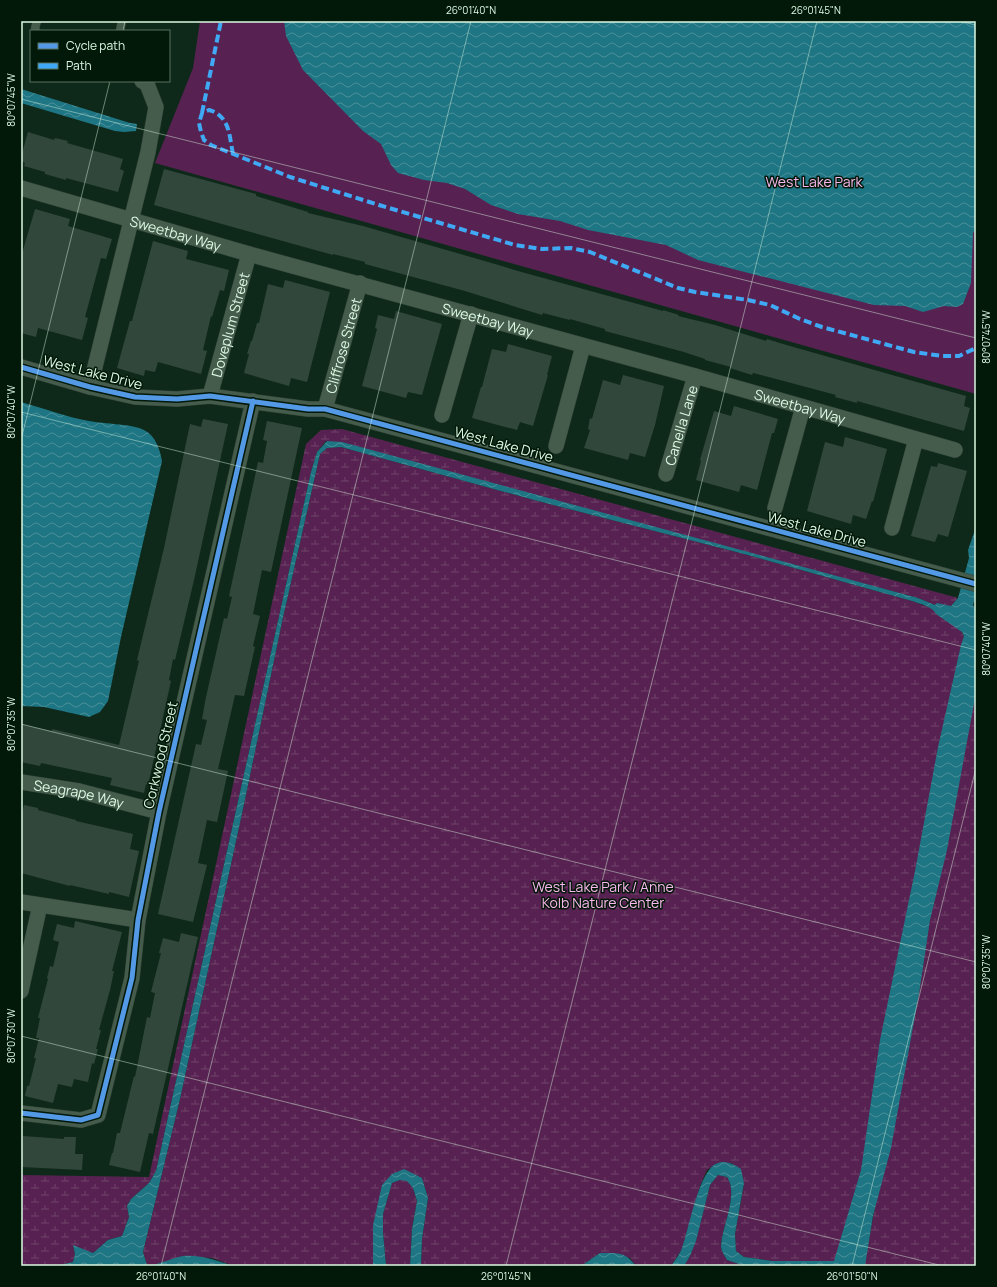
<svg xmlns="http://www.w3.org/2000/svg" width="997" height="1287" font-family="Manrope,sans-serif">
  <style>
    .green { fill: #572251 }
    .wetland { fill: url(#wetland-marsh) }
    .water { fill: url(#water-waves) }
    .building { fill: #31473c }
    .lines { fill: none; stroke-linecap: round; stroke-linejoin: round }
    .lane-casing { stroke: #304437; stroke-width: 9 }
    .street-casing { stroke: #304437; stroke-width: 16 }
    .lane { stroke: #455b4c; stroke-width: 8 }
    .street { stroke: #455b4c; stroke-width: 15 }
    .quiet { stroke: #3fa9f5; stroke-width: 4; stroke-dasharray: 8 4; stroke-linecap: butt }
    .cycleway-casing { stroke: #021809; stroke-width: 8 }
    .cycleway { stroke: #5399e6; stroke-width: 5 }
    .ticks { fill: none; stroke: #dbf9e2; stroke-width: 1; stroke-opacity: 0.45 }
    .labels { text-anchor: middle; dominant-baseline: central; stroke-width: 3; stroke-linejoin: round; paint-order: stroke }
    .park-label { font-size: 14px; fill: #fab7ee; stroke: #021809 }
    .street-label { font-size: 14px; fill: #dbf9e2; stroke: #021809 }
    .neatline { fill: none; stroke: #dbf9e2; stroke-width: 1.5 }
    .ticks-label { font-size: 10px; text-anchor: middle; fill: #dbf9e2 }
  </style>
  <defs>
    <pattern id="wetland-marsh" width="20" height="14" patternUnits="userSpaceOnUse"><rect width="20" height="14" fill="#572251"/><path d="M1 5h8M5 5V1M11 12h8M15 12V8" fill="none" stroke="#6f436a"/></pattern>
    <pattern id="water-waves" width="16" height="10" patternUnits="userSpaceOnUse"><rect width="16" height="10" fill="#1e7583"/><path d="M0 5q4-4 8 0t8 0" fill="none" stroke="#49909a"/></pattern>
  </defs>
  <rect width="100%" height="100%" fill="#0e2919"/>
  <path class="green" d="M 200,21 L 976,21 L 976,394 L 155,163 L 193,68 Z"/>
  <path class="wetland" d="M 342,429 L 958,598 L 951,606 L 945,609 L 918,598 L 326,441 L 317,452 L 311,472 L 156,1171 L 149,1183 L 131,1199 L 127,1206 L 129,1217 L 122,1236 L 108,1240 L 93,1253 L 73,1246 L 75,1254 L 73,1262 L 56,1266 L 21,1266 L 21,1175 L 149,1177 L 306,444 L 321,430 Z
    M 341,447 L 534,500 L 748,555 L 912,601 L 931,608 L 942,618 L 959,626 L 965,639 L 844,1261 L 772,1261 L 744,1257 L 736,1251 L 735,1234 L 744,1184 L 732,1163 L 718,1163 L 707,1170 L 700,1186 L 682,1249 L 671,1266 L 636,1266 L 630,1258 L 600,1253 L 584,1264 L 574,1266 L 421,1266 L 422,1239 L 428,1198 L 422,1178 L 392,1174 L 373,1225 L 373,1266 L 234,1266 L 212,1258 L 184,1256 L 155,1265 L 147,1265 L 143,1252 L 180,1099 L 243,809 L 282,622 L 320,454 L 327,448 Z
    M 976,686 L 976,1266 L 864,1266 L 939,863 Z
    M 718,1175 L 727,1177 C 739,1194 722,1226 721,1246 C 721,1251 725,1256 727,1260 L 745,1266 L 684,1266 L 690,1256 L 696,1240 L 710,1185 Z
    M 400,1180 L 407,1180 L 413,1188 L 417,1201 L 412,1229 L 410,1266 L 386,1266 L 383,1232 L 383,1214 L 392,1183 Z"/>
  <path class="water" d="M 284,21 L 976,21 L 976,228 L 973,233 L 971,283 L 963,304 L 957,307 L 944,306 L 923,312 L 905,306 L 874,305 L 698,260 L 666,245 L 588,230 L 560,221 L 518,214 L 491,205 L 465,189 L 447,183 L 424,180 L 398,173 L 391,165 L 381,144 L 363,131 L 303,70 L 286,36 Z
    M 21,89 L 130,123 L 137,124 L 136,131 L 124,132 L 115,131 L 21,103 Z
    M 21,402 C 43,408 66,417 89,421 C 104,424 133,424 144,430 C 156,436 160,450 162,461 L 121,637 L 108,701 L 100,712 L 89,717 L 44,707 L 21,706 Z
    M 327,441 L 342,442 L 918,598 L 935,605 L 937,603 L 951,606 L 958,598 L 969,558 L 968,550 L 976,527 L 976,595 L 973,605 L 976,610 L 976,693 L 947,850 L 930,920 L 919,994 L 891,1148 L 873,1216 L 865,1266 L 745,1266 L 727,1260 C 725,1256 721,1251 721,1246 C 722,1226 739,1194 727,1177 L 718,1175 L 710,1185 L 696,1241 L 690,1256 L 684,1266 L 671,1266 C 675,1260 680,1254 682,1248 C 689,1230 699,1168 718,1163 C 726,1160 735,1165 741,1169 L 744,1183 L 735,1234 L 736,1251 L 744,1257 L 772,1261 L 834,1261 L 861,1170 L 880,1040 L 915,871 L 938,747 L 961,645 L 964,636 L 962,632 L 936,614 C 932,606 920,604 912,601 L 748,555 L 534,500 L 341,447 L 327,448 L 320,454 L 282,622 L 243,809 L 180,1099 L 143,1252 L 147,1265 C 160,1265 171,1258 183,1256 C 199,1254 219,1261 234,1266 L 56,1266 L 73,1262 L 75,1254 L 73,1245 L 93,1253 L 108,1240 L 122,1236 L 129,1217 L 127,1206 L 131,1199 L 149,1183 L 156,1171 L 311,472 L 317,452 Z
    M 404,1169 L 422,1178 L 428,1198 L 422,1239 L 421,1266 L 410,1266 L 412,1229 L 417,1201 L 413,1188 L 407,1181 L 400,1180 L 392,1183 L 383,1214 L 383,1232 L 386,1266 L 373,1266 L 373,1225 L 382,1185 L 392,1174 Z
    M 600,1253 C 617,1253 625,1251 636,1266 L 610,1266 L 605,1264 L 602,1266 L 574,1266 L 584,1264 Z"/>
  <path class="building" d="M 28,132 L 54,140 L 55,138 L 68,141 L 67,143 L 123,159 L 120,169 L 124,171 L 118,192 L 66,178 L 66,180 L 45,174 L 45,172 L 24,166 L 25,163 L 21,161 L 21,157 Z
    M 164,169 L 256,194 L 256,196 L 308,212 L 308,213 L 363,226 L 495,264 L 518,271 L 663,311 L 663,310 L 679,315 L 678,316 L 715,325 L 766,341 L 767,339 L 783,344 L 966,396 L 964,406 L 970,408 L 964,431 L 857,401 L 857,403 L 835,397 L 836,395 L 780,380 L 753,373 L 752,375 L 730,368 L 731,367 L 705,360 L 705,359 L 684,352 L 605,331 L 605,329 L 570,319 L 570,320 L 543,313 L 542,315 L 465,291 L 365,264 L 365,262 L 333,254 L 333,255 L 154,205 Z
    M 35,209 L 70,219 L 68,226 L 112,239 L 106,259 L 101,258 L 85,317 L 88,318 L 82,340 L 38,328 L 36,337 L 21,333 L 21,257 Z
    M 153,241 L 188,251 L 186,259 L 229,270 L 224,291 L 220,290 L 212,317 L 211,316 L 203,350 L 207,351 L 201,374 L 158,362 L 155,372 L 145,370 L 144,376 L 117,368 L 130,321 L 132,321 Z
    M 285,280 L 330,292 L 307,382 L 291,378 L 289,386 L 244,373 L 249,354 L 247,354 L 251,341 L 252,341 L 257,323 L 259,323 L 268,284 L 283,288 Z
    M 396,311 L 442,324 L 422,395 L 408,392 L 406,398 L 362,386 L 377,329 L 375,328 L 378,315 L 394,319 Z
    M 508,344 L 552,356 L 547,375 L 548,375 L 533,426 L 520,422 L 517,430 L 472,418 L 481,387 L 482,387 L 492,349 L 506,352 Z
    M 623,375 L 664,386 L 655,425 L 645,457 L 630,453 L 628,460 L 584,448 L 590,430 L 588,429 L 590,418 L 592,419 L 603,380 L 620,385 Z
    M 734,406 L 778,419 L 774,433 L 772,433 L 757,490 L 741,485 L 739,492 L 696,480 L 701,461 L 700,460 L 714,411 L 731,416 Z
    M 203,419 L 228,424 L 194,580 L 175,660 L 173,659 L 169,680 L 171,681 L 148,785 L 146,784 L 144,793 L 110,785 L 112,778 L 41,763 L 40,766 L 21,762 L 21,724 L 52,731 L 52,729 L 119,745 L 139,661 L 137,660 L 164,548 L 190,424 L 201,427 Z
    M 267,421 L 302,428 L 271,572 L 262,570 L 253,614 L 260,616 L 253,646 L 255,647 L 244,696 L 235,695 L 218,769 L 228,771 L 217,822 L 207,820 L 198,863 L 207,865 L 193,922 L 158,914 L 196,744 L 201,745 L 207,720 L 202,719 L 206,697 L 224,618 L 227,619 L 232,597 L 229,596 L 258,462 L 263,463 L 267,441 L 263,440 Z
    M 845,437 L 887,449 L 873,502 L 872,501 L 866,519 L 853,515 L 851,524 L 807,511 L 825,442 L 843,447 Z
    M 938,463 L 967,471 L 948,537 L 938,534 L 935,542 L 911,536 L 931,466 L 937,467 Z
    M 24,805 L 38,808 L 38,810 L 76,820 L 76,821 L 133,834 L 130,849 L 139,851 L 129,897 L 109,892 L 109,894 L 70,885 L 70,886 L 21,873 L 21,816 Z
    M 75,921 L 122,932 L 112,971 L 114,971 L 110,990 L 99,1030 L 101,1030 L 96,1049 L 98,1049 L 94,1064 L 92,1063 L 88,1082 L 74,1079 L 72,1087 L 58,1084 L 53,1103 L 25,1096 L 27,1086 L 29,1086 L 36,1058 L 34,1058 L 39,1038 L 36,1038 L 40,1018 L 38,1018 L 48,979 L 47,978 L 50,966 L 53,967 L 59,942 L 53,940 L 57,924 L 74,928 Z
    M 181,933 L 198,937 L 153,1134 L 149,1133 L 140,1172 L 109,1165 L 112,1153 L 113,1153 L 117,1133 L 120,1133 L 134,1076 L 135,1077 L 147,1017 L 150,1018 L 155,993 L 151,992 L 161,953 L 159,953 L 163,938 L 179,942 Z
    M 23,1136 L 64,1139 L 64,1137 L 76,1137 L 75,1154 L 83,1154 L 82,1170 L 21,1167 L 21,1150 L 22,1150 Z"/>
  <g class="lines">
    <g class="lane-casing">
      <path id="lane" d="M 36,31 L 35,28 L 37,21
        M 120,31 L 122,21"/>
    </g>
    <g class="street-casing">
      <g id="street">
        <path id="s1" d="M 21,188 L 249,254 L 695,376 L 955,450"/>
        <path d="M 21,367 L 90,387 L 135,397 L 177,399 L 210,396 L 308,409 L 325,409 L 976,584"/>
        <path d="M 90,387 L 148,152 L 156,107 L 147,84 L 142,81"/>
        <path id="s2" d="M 210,396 L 249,254"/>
        <path id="s3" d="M 325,409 L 360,283"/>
        <path d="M 442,415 L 471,314"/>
        <path d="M 556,446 L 583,346"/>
        <path id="s4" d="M 666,474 L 695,376"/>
        <path d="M 775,508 L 803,407"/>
        <path d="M 892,528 L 916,439"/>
        <path id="s5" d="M 21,782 L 79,791 L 159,812"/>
        <path d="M 21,902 L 138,920"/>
        <path d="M 21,991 L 40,905"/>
        <path d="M 21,1113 L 81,1120 L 98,1115 L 132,978 L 138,920 L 159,812 L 253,401"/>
      </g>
    </g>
    <use href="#lane" class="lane"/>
    <use href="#street" class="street"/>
    <path class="quiet" d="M 202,113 L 221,21
      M 233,154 C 229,135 230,116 209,110 L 202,113 L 199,123 L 201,132 L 204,140 L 211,145 L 290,177 L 379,205 L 515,245 L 542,249 L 571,248 L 590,252 L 678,288 L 695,292 L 748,300 L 770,305 L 800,319 L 822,327 L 914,352 L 942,356 L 959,356 L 976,348"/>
    <g class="cycleway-casing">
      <path id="cycleway" d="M 21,367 L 90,387 L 135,397 L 177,399 L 210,396 L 308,409 L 325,409 L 976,584
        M 21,1113 L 81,1120 L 98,1115 L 132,978 L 138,920 L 159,812 L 253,401"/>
    </g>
    <use href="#cycleway" class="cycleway"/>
  </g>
  <path class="ticks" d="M 959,21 L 976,25M 123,31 L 125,21M 21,99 L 976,338M 21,412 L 976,650M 21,440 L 110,81M 21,724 L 976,962M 21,1036 L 943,1266M 161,1266 L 471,21M 506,1266 L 817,21M 852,1266 L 976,768"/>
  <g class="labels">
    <g class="park-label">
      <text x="814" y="181">West Lake Park</text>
      <text x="603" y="886">West Lake Park / Anne<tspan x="603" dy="16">Kolb Nature Center</tspan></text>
    </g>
    <g class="street-label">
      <text stroke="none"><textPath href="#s1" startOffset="161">Sweetbay Way</textPath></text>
      <text stroke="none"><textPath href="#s1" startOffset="485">Sweetbay Way</textPath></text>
      <text stroke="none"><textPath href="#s2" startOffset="74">Doveplum Street</textPath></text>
      <text stroke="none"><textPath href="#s3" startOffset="66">Cliffrose Street</textPath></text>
      <text transform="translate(93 372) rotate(14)">West Lake Drive</text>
      <text stroke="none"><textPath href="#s1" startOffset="809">Sweetbay Way</textPath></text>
      <text stroke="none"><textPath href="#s4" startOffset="51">Canella Lane</textPath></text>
      <text transform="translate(504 444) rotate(15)">West Lake Drive</text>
      <text transform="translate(817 529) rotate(15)">West Lake Drive</text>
      <text transform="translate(160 755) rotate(-77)">Corkwood Street</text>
      <text stroke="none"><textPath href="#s5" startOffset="59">Seagrape Way</textPath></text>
    </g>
  </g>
  <rect width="997" height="1287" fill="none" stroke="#021809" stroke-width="44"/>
  <rect x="30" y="30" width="140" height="52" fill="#021809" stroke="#597260"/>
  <rect x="38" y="43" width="20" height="6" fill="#5399e6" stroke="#597260"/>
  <text x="66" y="50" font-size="12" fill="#dbf9e2">Cycle path</text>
  <rect x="38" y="63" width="20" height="6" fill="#3fa9f5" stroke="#597260"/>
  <text x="66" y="70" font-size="12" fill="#dbf9e2">Path</text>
  <rect x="22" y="22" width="953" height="1243" class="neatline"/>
  <g class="ticks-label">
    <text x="471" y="14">26°01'40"N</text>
    <text x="816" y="14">26°01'45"N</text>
    <text transform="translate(11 100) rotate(-90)" y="4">80°07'45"W</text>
    <text transform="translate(986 337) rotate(-90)" y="4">80°07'45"W</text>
    <text transform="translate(11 412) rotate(-90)" y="4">80°07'40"W</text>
    <text transform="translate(986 649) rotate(-90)" y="4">80°07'40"W</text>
    <text transform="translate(11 724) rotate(-90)" y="4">80°07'35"W</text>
    <text transform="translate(986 962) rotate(-90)" y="4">80°07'35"W</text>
    <text transform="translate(11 1036) rotate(-90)" y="4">80°07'30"W</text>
    <text x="161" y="1280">26°01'40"N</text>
    <text x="506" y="1280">26°01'45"N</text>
    <text x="852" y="1280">26°01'50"N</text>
  </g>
</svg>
